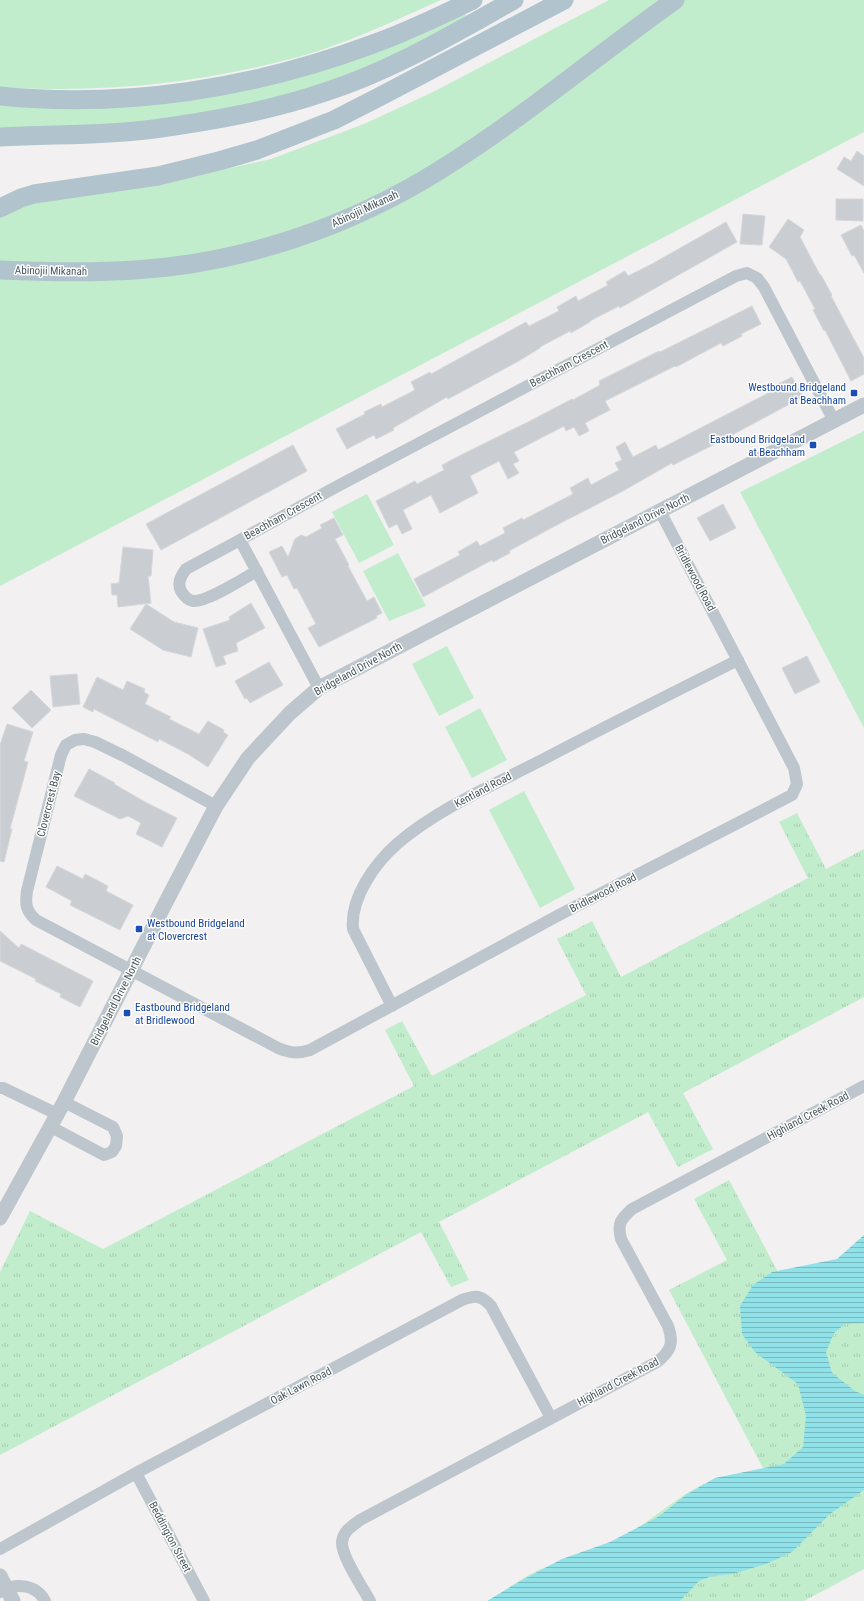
<svg xmlns="http://www.w3.org/2000/svg" width="864" height="1601" font-family="'Roboto Condensed',sans-serif">
  <style>
    .grass { fill: #c1edcc }
    .park { fill: url(#park-tufts) }
    .water { fill: url(#water-rules) }
    .building { fill: #caced2; stroke: #d4d7db }
    .lines { fill: none; stroke-linecap: round; stroke-linejoin: round }
    .minor { stroke: #bcc6cc; stroke-width: 12 }
    .tertiary { stroke: #bcc6cc; stroke-width: 15 }
    .primary { stroke: #b1c3cd; stroke-width: 19 }
    .transit-dot { fill: #1a4fb4; stroke: #fff; stroke-width: 1.5 }
    .labels { text-anchor: middle; dominant-baseline: central; stroke-width: 3; stroke-linejoin: round; paint-order: stroke }
    .street-label { font-size: 11px; fill: #48555c; stroke: #fff }
    .transit-label { font-size: 11px; fill: #164399; stroke: #fff; text-anchor: end }
  </style>
  <defs>
    <pattern id="park-tufts" width="24" height="20" patternUnits="userSpaceOnUse"><rect width="24" height="20" fill="#c1edcc"/><path d="M3 7l-1-3M5 7V3M7 7l1-3M15 17l-1-3M17 17v-4M19 17l1-3" fill="none" stroke="#a7cdb2"/></pattern>
    <pattern id="water-rules" width="6" height="5" patternUnits="userSpaceOnUse"><rect width="6" height="5" fill="#90e1e8"/><path d="M0 2.5h6" fill="none" stroke="#78b9bf"/></pattern>
  </defs>
  <rect width="100%" height="100%" fill="#f2f0f0"/>
  <path class="grass" d="M 0,0 L 441,0 C 401,18 360,37 318,51 C 300,57 281,61 262,66 C 176,86 89,93 0,87 Z
    M 609,0 L 864,0 L 864,132 L 0,586 L 0,213 L 14,205 L 139,188 L 271,159 L 364,124 L 433,92 Z
    M 466,14 L 466,17 L 364,70 L 255,106 L 137,122 L 99,126 L 0,128 L 0,104 L 173,102 Z
    M 864,431 L 864,728 L 740,492 Z
    M 367,494 L 394,545 L 359,563 L 332,512 Z
    M 398,553 L 426,606 L 389,621 L 363,571 Z
    M 447,646 L 474,698 L 439,716 L 412,664 Z
    M 480,708 L 507,760 L 472,778 L 445,727 Z
    M 524,791 L 575,889 L 540,908 L 489,810 Z"/>
  <path class="park" d="M 797,813 L 826,869 L 864,849 L 864,997 L 683,1093 L 713,1149 L 678,1167 L 648,1112 L 439,1222 L 469,1280 L 451,1287 L 421,1232 L 0,1455 L 0,1272 L 30,1211 L 103,1249 L 414,1086 L 385,1030 L 402,1021 L 432,1076 L 586,995 L 557,939 L 592,921 L 621,977 L 808,878 L 779,822 Z
    M 729,1180 L 780,1276 L 833,1262 L 847,1253 L 864,1236 L 864,1569 L 804,1601 L 491,1601 C 508,1587 528,1574 548,1566 C 572,1556 598,1550 621,1538 C 649,1523 672,1500 700,1486 C 720,1475 742,1473 764,1470 L 669,1290 L 727,1260 L 694,1199 Z"/>
  <path class="water" d="M 864,1235 L 864,1323 L 845,1324 L 834,1333 L 826,1352 L 832,1373 L 855,1391 L 864,1395 L 864,1490 L 830,1514 L 792,1552 L 766,1564 L 733,1574 L 712,1576 L 699,1581 L 680,1601 L 487,1601 L 524,1579 L 562,1559 L 610,1542 L 658,1517 L 686,1495 L 715,1478 L 784,1464 L 803,1447 L 806,1416 L 798,1384 L 755,1352 L 742,1334 L 740,1306 L 753,1285 L 772,1272 L 837,1259 Z"/>
  <path class="building" d="M 857,151 L 864,156 L 864,186 L 837,169 L 844,157 L 851,161 Z
    M 836,199 L 863,199 L 863,221 L 836,220 Z
    M 743,214 L 765,216 L 762,245 L 740,244 Z
    M 788,219 L 804,230 L 800,237 L 820,275 L 821,275 L 832,295 L 831,296 L 864,358 L 864,374 L 851,381 L 825,330 L 824,331 L 813,310 L 815,309 L 800,281 L 798,282 L 786,259 L 769,247 Z
    M 726,222 L 737,242 L 620,308 L 619,306 L 590,321 L 590,322 L 571,333 L 570,331 L 540,347 L 540,348 L 517,362 L 448,399 L 447,397 L 393,428 L 394,430 L 376,439 L 374,435 L 347,449 L 336,429 L 365,414 L 364,412 L 381,404 L 382,407 L 415,390 L 411,382 L 430,372 L 431,374 L 526,322 L 529,326 L 559,311 L 557,307 L 576,296 L 578,301 L 608,285 L 606,282 L 625,271 L 628,276 L 652,264 Z
    M 861,225 L 864,231 L 864,273 L 854,255 L 852,256 L 841,235 Z
    M 752,306 L 761,324 L 741,334 L 742,336 L 723,346 L 721,343 L 676,367 L 675,366 L 605,401 L 610,410 L 585,423 L 589,431 L 579,436 L 574,427 L 566,431 L 564,426 L 514,452 L 519,461 L 513,464 L 519,473 L 508,479 L 499,461 L 470,476 L 478,493 L 440,513 L 431,495 L 403,510 L 412,529 L 402,534 L 397,524 L 389,528 L 376,501 L 415,481 L 417,484 L 444,470 L 442,465 L 463,454 L 532,420 L 572,399 L 573,400 L 600,385 L 599,381 L 659,351 L 660,352 Z
    M 792,377 L 803,397 L 717,443 L 673,465 L 672,463 L 621,492 L 553,527 L 509,551 L 510,553 L 493,562 L 492,560 L 423,597 L 414,579 L 460,555 L 458,552 L 477,541 L 480,546 L 505,533 L 503,528 L 522,518 L 523,520 L 573,494 L 570,488 L 588,478 L 591,485 L 619,470 L 615,463 L 622,460 L 616,447 L 625,442 L 633,457 L 656,445 L 658,450 L 774,390 L 772,387 Z
    M 293,445 L 307,471 L 161,550 L 146,524 Z
    M 723,504 L 736,528 L 710,541 L 697,518 Z
    M 334,518 L 343,535 L 335,539 L 349,565 L 348,566 L 367,601 L 374,597 L 382,613 L 376,616 L 377,618 L 319,647 L 308,628 L 316,624 L 297,588 L 294,589 L 287,575 L 282,577 L 269,552 L 282,546 L 288,557 L 295,539 L 301,535 L 306,537 L 322,528 L 320,525 Z
    M 123,547 L 153,550 L 151,576 L 148,576 L 151,603 L 118,607 L 117,595 L 112,595 L 111,584 L 119,583 Z
    M 251,603 L 265,628 L 236,643 L 238,651 L 223,656 L 226,664 L 216,667 L 203,629 L 230,620 L 229,617 Z
    M 146,604 L 174,622 L 198,628 L 191,657 L 163,650 L 130,629 Z
    M 807,656 L 820,682 L 795,694 L 782,668 Z
    M 269,662 L 283,685 L 250,703 L 247,698 L 245,699 L 235,681 Z
    M 77,674 L 80,704 L 53,707 L 50,676 Z
    M 97,677 L 123,690 L 127,681 L 145,689 L 144,692 L 149,695 L 145,704 L 171,717 L 169,719 L 199,734 L 208,721 L 224,730 L 223,732 L 228,735 L 208,767 L 188,754 L 159,739 L 158,742 L 94,709 L 93,712 L 83,707 Z
    M 31,690 L 51,710 L 32,728 L 12,708 Z
    M 7,724 L 33,732 L 24,761 L 28,762 L 10,829 L 12,829 L 4,862 L 0,861 L 0,745 Z
    M 89,769 L 115,783 L 114,784 L 145,802 L 177,818 L 162,847 L 136,834 L 141,823 L 128,816 L 120,819 L 74,796 Z
    M 57,866 L 83,879 L 85,874 L 108,886 L 106,891 L 133,905 L 120,930 L 70,905 L 72,901 L 46,887 Z
    M 0,931 L 19,948 L 21,944 L 93,981 L 80,1007 L 60,997 L 61,994 L 35,981 L 36,979 L 0,961 Z"/>
  <g class="lines">
    <path class="minor" d="M 240,540 L 186,569 C 181,576 177,583 181,591 C 184,596 187,600 193,601 C 208,602 242,579 257,571
      M 319,688 L 240,540 L 334,488 L 736,276 L 747,273 L 757,278 L 764,287 L 834,421
      M 216,806 L 124,756 L 95,742 L 84,739 L 75,740 L 66,745 L 61,755 L 27,891 C 25,904 26,911 36,920 L 278,1048 C 290,1053 297,1054 310,1050 L 559,915 L 792,795 L 797,784 L 794,768 L 660,511
      M 392,1006 L 353,929 C 350,898 375,863 398,843 C 438,809 489,787 536,763 C 603,728 670,694 738,660
      M 0,1088 L 3,1088 L 57,1114
      M 51,1127 L 104,1155 L 112,1152 L 116,1146 L 117,1136 L 113,1127 L 64,1102
      M 136,1473 L 204,1601
      M 0,1549 L 136,1473 L 462,1300 C 476,1295 481,1295 491,1306 L 551,1418
      M 0,1592 C 15,1582 36,1584 45,1601
      M 370,1601 C 363,1588 341,1556 342,1542 C 343,1531 352,1526 360,1520 L 657,1362 C 671,1351 674,1343 668,1326 L 621,1239 C 617,1223 621,1219 632,1209 L 864,1086"/>
    <path class="tertiary" d="M 0,1218 L 64,1102 L 167,900 L 216,806 L 248,758 L 290,713 L 319,688 L 864,405
      M 0,1576 L 13,1601"/>
    <path class="primary" d="M 0,96 C 126,109 255,88 373,44 C 407,32 440,16 473,0
      M 0,137 C 51,134 103,136 154,129 C 212,121 269,111 325,92 C 391,71 453,34 514,0
      M 0,208 L 21,198 L 34,194 L 158,176 L 219,161 L 257,150 L 334,120 L 379,97 L 564,0
      M 0,270 C 45,272 90,273 135,270 C 243,263 349,227 440,170 C 522,119 596,56 675,0"/>
  </g>
  <g class="transit-dot">
    <rect x="850" y="389" width="8" height="8" rx="2"/>
    <rect x="809" y="441" width="8" height="8" rx="2"/>
    <rect x="135" y="925" width="8" height="8" rx="2"/>
    <rect x="123" y="1009" width="8" height="8" rx="2"/>
  </g>
  <g class="labels">
    <g class="street-label">
      <text transform="translate(365 209) rotate(-25)">Abinojii Mikanah</text>
      <text transform="translate(51 271) rotate(1)">Abinojii Mikanah</text>
      <text transform="translate(569 364) rotate(-28)">Beachham Crescent</text>
      <text transform="translate(283 516) rotate(-29)">Beachham Crescent</text>
      <text transform="translate(645 519) rotate(-27)">Bridgeland Drive North</text>
      <text transform="translate(695 578) rotate(62)">Bridlewood Road</text>
      <text transform="translate(358 669) rotate(-29)">Bridgeland Drive North</text>
      <text transform="translate(483 790) rotate(-28)">Kentland Road</text>
      <text transform="translate(49 804) rotate(-76)">Clovercrest Bay</text>
      <text transform="translate(603 893) rotate(-27)">Bridlewood Road</text>
      <text transform="translate(116 1001) rotate(-63)">Bridgeland Drive North</text>
      <text transform="translate(808 1116) rotate(-28)">Highland Creek Road</text>
      <text transform="translate(618 1382) rotate(-28)">Highland Creek Road</text>
      <text transform="translate(301 1386) rotate(-28)">Oak Lawn Road</text>
      <text transform="translate(170 1537) rotate(62)">Beddington Street</text>
    </g>
    <g class="transit-label">
      <text x="846" y="387">Westbound Bridgeland<tspan x="846" dy="13">at Beachham</tspan></text>
      <text x="805" y="439">Eastbound Bridgeland<tspan x="805" dy="13">at Beachham</tspan></text>
      <text x="147" y="923" text-anchor="start">Westbound Bridgeland<tspan x="147" dy="13">at Clovercrest</tspan></text>
      <text x="135" y="1007" text-anchor="start">Eastbound Bridgeland<tspan x="135" dy="13">at Bridlewood</tspan></text>
    </g>
  </g>
</svg>
